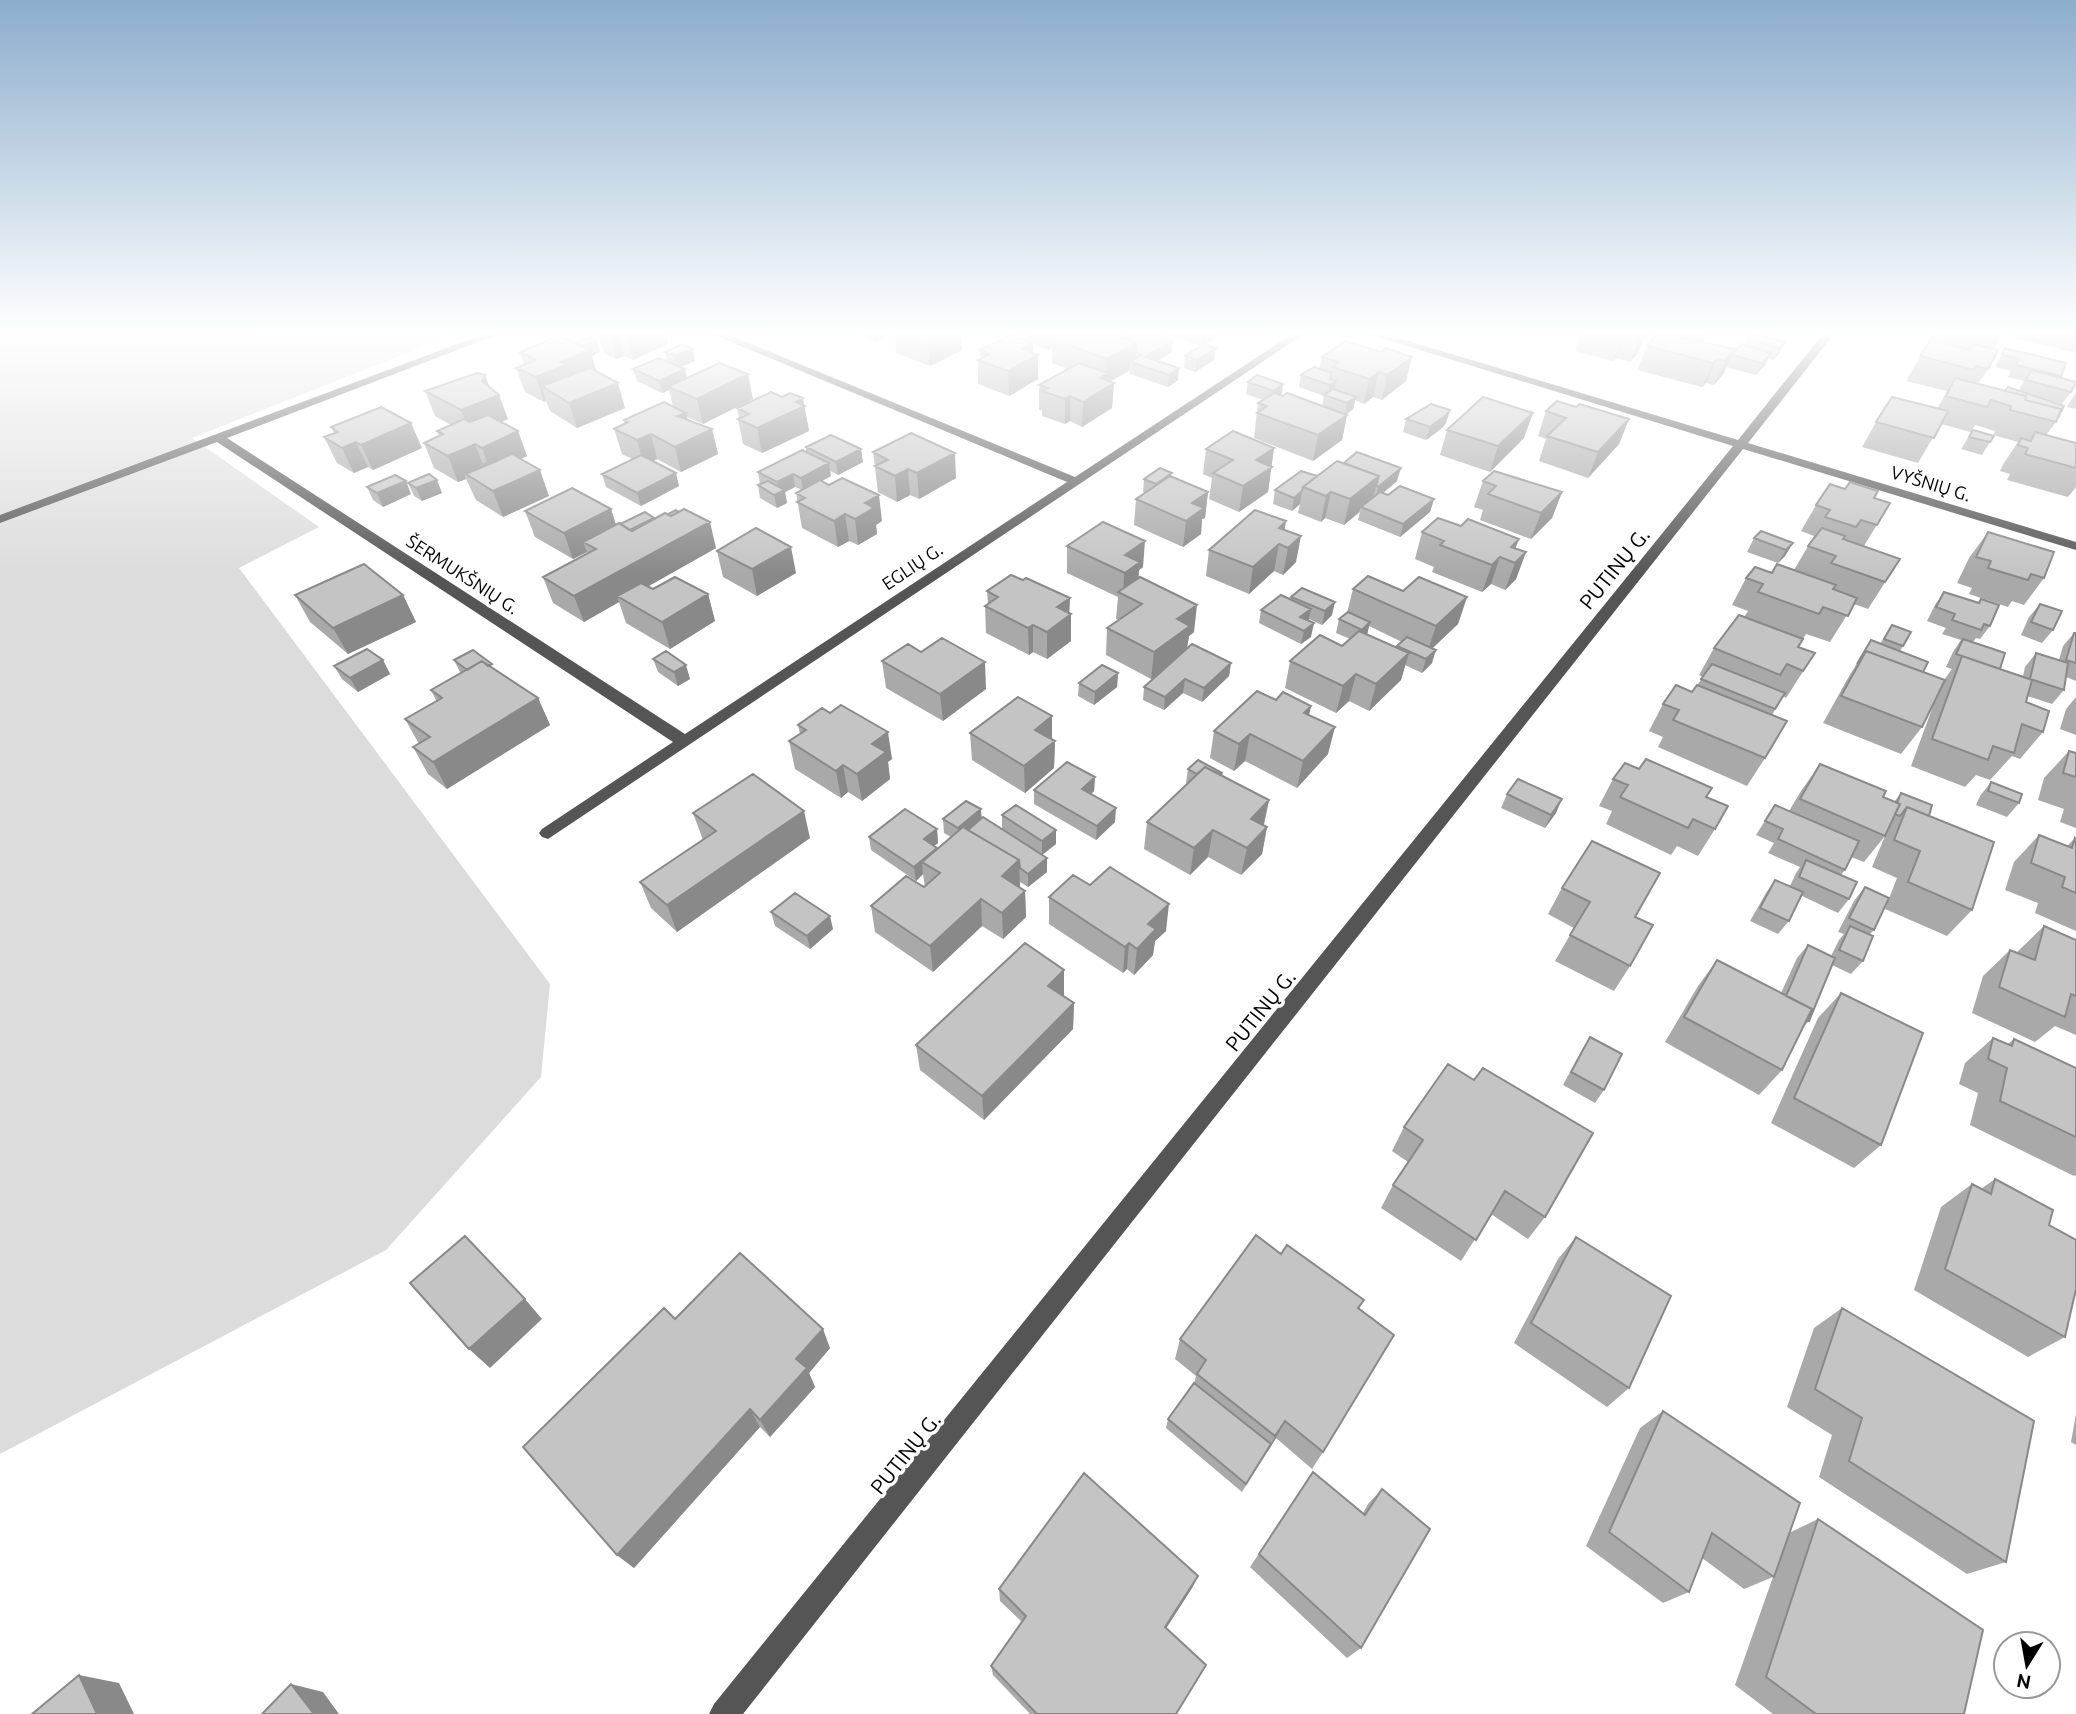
<svg xmlns="http://www.w3.org/2000/svg" width="2076" height="1714" font-family="Ubuntu,sans-serif">
  <style>
    .green { fill: #dcdcdc }
    .lines { fill: none; stroke-linecap: round; stroke-linejoin: round }
    .minor { fill: #555; fill-rule: evenodd }
    .wall { fill: #a9a9a9; fill-rule: evenodd }
    .shaded-wall { fill: #898989 }
    .building { fill: #c4c4c4; stroke: #898989; stroke-width: 2 }
    .labels { text-anchor: middle; dominant-baseline: central; stroke-width: 7; stroke-linejoin: round; paint-order: stroke }
    .far-street-label { font-size: 18px; fill: #000; stroke: #fff }
    .street-label { font-size: 21px; fill: #000; stroke: #fff }
  </style>
  <rect width="100%" height="100%" fill="#fff"/>
  <path class="green" d="M 0,334 L 455,334 L 192,438 L 319,527 L 239,568 L 550,984 L 541,1077 L 386,1250 L 0,1454 Z"/>
  <g class="lines">
    <path class="minor" d="M 484,334 L 499,334 L 227,438 L 685,734 L 1067,482 L 712,334 L 727,334 L 1075,477 L 1292,334 L 1304,334 L 548,839 L 542,837 L 539,833 L 542,829 L 673,742 L 217,442 L 0,523 L 0,515 Z
      M 1368,334 L 1385,334 L 1738,440 L 1823,334 L 1834,334 L 1748,443 L 2076,542 L 2076,550 L 1743,449 L 743,1714 L 709,1714 L 714,1704 L 1733,446 Z"/>
  </g>
  <path class="wall" d="M 598,334 L 666,334 L 668,344 L 633,360 L 624,356 L 616,359 L 604,354 Z
    M 856,334 L 892,334 L 875,342 Z
    M 895,334 L 961,334 L 962,350 L 930,366 L 896,353 Z
    M 1027,334 L 1112,334 L 1172,352 L 1157,361 L 1178,380 L 1168,387 L 1130,374 L 1130,370 L 1109,382 L 1114,383 L 1112,408 L 1082,427 L 1070,421 L 1065,424 L 1042,416 L 1042,411 L 1039,409 L 1039,385 L 1067,369 L 1052,363 L 1052,347 L 1048,350 L 1033,344 L 1033,353 L 1038,379 L 1009,396 L 978,384 L 978,360 L 981,358 L 980,350 L 1027,341 Z
    M 1170,334 L 1222,334 L 1206,344 L 1216,348 L 1214,360 L 1195,372 L 1184,368 L 1185,356 L 1200,346 L 1170,336 Z
    M 1581,334 L 1646,334 L 1638,353 L 1630,362 L 1616,358 L 1613,361 L 1575,351 Z
    M 1648,334 L 1709,334 L 1702,342 L 1733,352 L 1745,346 L 1748,339 L 1785,342 L 1779,354 L 1773,360 L 1768,358 L 1765,365 L 1756,375 L 1726,367 L 1724,373 L 1714,385 L 1706,383 L 1702,387 L 1637,370 L 1647,346 L 1655,336 Z
    M 1932,334 L 2003,334 L 1994,349 L 1988,369 L 1978,384 L 2005,391 L 2019,390 L 2024,381 L 2008,377 L 2011,371 L 1995,367 L 2005,348 L 2061,376 L 2060,378 L 2071,392 L 2062,404 L 2046,400 L 2056,422 L 2046,435 L 2076,443 L 2076,487 L 2068,497 L 2007,480 L 2010,474 L 2000,471 L 2004,463 L 2018,442 L 1993,435 L 1995,431 L 1975,425 L 1971,432 L 1941,424 L 1918,463 L 1862,447 L 1876,422 L 1937,409 L 1947,391 L 1906,381 L 1925,348 L 1924,348 Z
    M 2015,334 L 2076,334 L 2076,353 L 2013,338 Z
    M 1345,341 L 1406,381 L 1382,400 L 1373,397 L 1364,404 L 1355,400 L 1353,409 L 1346,415 L 1347,415 L 1342,440 L 1313,461 L 1254,438 L 1258,403 L 1263,400 L 1246,394 L 1248,382 L 1283,384 L 1282,395 L 1322,406 L 1324,396 L 1299,387 L 1301,375 L 1319,369 L 1322,357 Z
    M 575,343 L 600,352 L 592,356 L 596,371 L 625,408 L 577,428 L 550,411 L 546,401 L 544,402 L 525,392 L 516,368 L 524,364 L 520,352 Z
    M 665,352 L 695,361 L 681,367 L 687,378 L 753,399 L 703,424 L 687,417 L 688,420 L 712,429 L 718,454 L 681,472 L 657,459 L 653,461 L 679,486 L 641,506 L 606,487 L 602,474 L 632,459 L 622,454 L 614,429 L 625,424 L 624,420 L 673,406 L 669,390 L 662,393 L 637,381 L 633,369 L 667,361 Z
    M 485,375 L 490,388 L 508,419 L 501,422 L 518,431 L 527,456 L 521,459 L 549,496 L 503,517 L 476,500 L 466,479 L 458,482 L 434,468 L 424,443 L 439,436 L 437,431 L 451,425 L 435,416 L 425,391 Z
    M 2076,392 L 2076,409 L 2067,407 Z
    M 804,406 L 809,431 L 762,453 L 743,444 L 738,419 L 739,418 L 737,408 Z
    M 1576,407 L 1629,419 L 1619,444 L 1588,478 L 1539,461 L 1546,439 L 1538,436 L 1546,411 Z
    M 1450,410 L 1446,423 L 1442,428 L 1426,440 L 1403,432 L 1406,419 Z
    M 331,427 L 422,448 L 373,470 L 368,467 L 354,473 L 337,463 L 324,437 L 334,433 Z
    M 1447,430 L 1524,438 L 1490,472 L 1440,455 Z
    M 1973,430 L 1990,442 L 1982,455 L 1961,449 Z
    M 806,447 L 863,462 L 838,475 L 830,471 L 831,476 L 822,481 L 882,521 L 876,525 L 877,534 L 858,545 L 849,541 L 838,547 L 802,528 L 796,493 L 802,490 L 795,487 L 785,492 L 787,503 L 777,508 L 760,498 L 758,485 L 760,484 L 758,472 L 806,452 Z
    M 1274,448 L 1268,492 L 1239,512 L 1209,499 L 1212,478 L 1203,474 L 1206,449 Z
    M 873,452 L 956,478 L 919,499 L 910,495 L 897,502 L 878,492 Z
    M 1317,476 L 1397,481 L 1383,493 L 1388,495 L 1434,499 L 1430,512 L 1400,537 L 1358,520 L 1360,512 L 1344,525 L 1325,518 L 1321,522 L 1298,513 L 1300,504 L 1292,511 L 1273,504 L 1275,490 Z
    M 1171,477 L 1208,492 L 1205,518 L 1202,519 L 1201,534 L 1183,547 L 1134,525 L 1136,499 L 1145,493 L 1143,492 L 1144,479 Z
    M 1483,481 L 1562,492 L 1552,518 L 1531,539 L 1480,520 L 1483,510 L 1474,507 Z
    M 408,483 L 442,493 L 422,501 L 414,496 Z
    M 367,487 L 411,494 L 383,507 L 373,500 Z
    M 1874,498 L 1890,503 L 1864,546 L 1900,559 L 1868,609 L 1854,604 L 1830,642 L 1806,634 L 1798,647 L 1815,653 L 1786,698 L 1783,696 L 1772,715 L 1765,758 L 1747,786 L 1658,747 L 1663,737 L 1649,731 L 1663,704 L 1692,692 L 1703,677 L 1699,675 L 1714,648 L 1744,617 L 1748,611 L 1732,605 L 1746,578 L 1772,573 L 1794,570 L 1814,536 L 1801,531 L 1816,505 Z
    M 611,509 L 616,525 L 654,518 L 716,548 L 647,587 L 653,589 L 708,594 L 715,621 L 670,649 L 626,623 L 619,602 L 584,622 L 553,603 L 543,577 L 587,554 L 587,552 L 573,559 L 535,537 L 525,511 Z
    M 1285,530 L 1296,562 L 1283,575 L 1274,571 L 1249,594 L 1206,576 L 1209,550 Z
    M 1422,532 L 1516,548 L 1526,552 L 1516,579 L 1505,590 L 1491,584 L 1482,592 L 1432,572 L 1434,567 L 1415,559 Z
    M 1988,532 L 2044,578 L 2024,605 L 2012,601 L 2008,607 L 1969,594 L 1972,588 L 1957,583 L 1969,558 Z
    M 1754,538 L 1793,543 L 1785,556 L 1778,563 L 1747,552 Z
    M 1067,546 L 1143,567 L 1139,570 L 1138,578 L 1194,632 L 1189,636 L 1187,649 L 1231,663 L 1229,676 L 1202,702 L 1183,693 L 1164,710 L 1143,700 L 1144,687 L 1159,674 L 1151,679 L 1106,655 L 1107,628 L 1119,620 L 1116,619 L 1118,597 L 1067,573 Z
    M 717,551 L 796,573 L 757,596 L 723,577 Z
    M 1023,580 L 1070,598 L 1069,613 L 1071,614 L 1071,641 L 1047,659 L 1033,652 L 1029,655 L 986,633 L 985,606 L 988,604 L 987,591 Z
    M 1302,588 L 1332,615 L 1322,625 L 1309,619 L 1311,637 L 1301,644 L 1259,623 L 1261,610 L 1291,599 L 1291,597 Z
    M 1353,589 L 1403,591 L 1467,597 L 1458,624 L 1433,648 L 1432,663 L 1422,673 L 1405,665 L 1401,680 L 1369,711 L 1349,701 L 1336,713 L 1285,688 L 1290,661 L 1342,646 L 1350,639 L 1336,633 L 1339,619 L 1347,613 ZM 1369,626 L 1402,642 L 1397,648 L 1367,634 Z
    M 1944,592 L 1978,603 L 1981,599 L 1990,626 L 1980,639 L 1976,638 L 1973,642 L 2000,669 L 2023,676 L 2025,667 L 2036,653 L 2059,660 L 2063,646 L 2074,633 L 2076,633 L 2076,681 L 2066,677 L 2064,690 L 2052,704 L 2027,696 L 2026,702 L 2043,732 L 2020,759 L 2012,756 L 1990,780 L 1976,775 L 1965,787 L 1911,766 L 1936,698 L 1922,727 L 1901,754 L 1823,723 L 1848,678 L 1871,640 L 1880,644 L 1892,625 L 1903,646 L 1900,651 L 1923,672 L 1944,680 L 1952,669 L 1946,667 L 1953,652 L 1961,640 L 1942,634 L 1946,628 L 1927,621 L 1935,605 Z
    M 295,595 L 403,595 L 416,622 L 348,654 L 310,622 Z
    M 2040,604 L 2053,630 L 2042,643 L 2021,635 L 2029,617 Z
    M 653,659 L 690,679 L 678,686 L 658,672 Z
    M 383,660 L 390,674 L 358,692 L 342,679 L 334,666 Z
    M 454,660 L 494,669 L 538,698 L 550,725 L 447,789 L 428,774 L 413,747 L 419,744 L 405,719 L 437,702 L 431,690 L 461,674 Z
    M 882,661 L 986,689 L 943,721 L 886,688 Z
    M 1118,673 L 1117,687 L 1094,705 L 1078,696 L 1079,683 Z
    M 2076,697 L 2076,735 L 2060,729 L 2066,709 Z
    M 1276,700 L 1311,706 L 1309,715 L 1328,754 L 1297,788 L 1245,761 L 1234,771 L 1210,758 L 1214,731 Z
    M 1052,716 L 1052,739 L 1055,741 L 1054,768 L 1025,793 L 972,760 L 970,733 Z
    M 798,725 L 892,759 L 888,762 L 890,779 L 862,801 L 848,792 L 841,798 L 795,769 L 789,741 L 800,734 Z
    M 2069,751 L 2076,753 L 2076,828 L 2060,822 L 2064,809 L 2038,800 L 2044,778 Z
    M 1820,764 L 1883,797 L 1894,802 L 1901,793 L 1929,816 L 1972,910 L 1947,936 L 1885,909 L 1897,878 L 1872,867 L 1885,836 L 1864,862 L 1851,857 L 1845,870 L 1841,875 L 1849,899 L 1838,913 L 1802,896 L 1789,921 L 1778,934 L 1750,921 L 1766,893 L 1775,880 L 1790,886 L 1796,873 L 1800,867 L 1768,853 L 1774,843 L 1756,835 L 1775,805 L 1789,811 L 1801,791 Z
    M 1188,769 L 1222,773 L 1222,775 L 1269,800 L 1264,825 L 1267,827 L 1262,854 L 1241,875 L 1208,857 L 1190,875 L 1144,849 L 1147,822 L 1187,784 L 1186,783 Z
    M 1095,777 L 1094,791 L 1091,794 L 1115,822 L 1096,840 L 1034,804 L 1034,790 Z
    M 1613,779 L 1707,797 L 1715,829 L 1698,856 L 1677,846 L 1671,855 L 1606,824 L 1612,811 L 1599,806 Z
    M 1991,782 L 2019,803 L 2007,817 L 1976,805 L 1980,796 Z
    M 1507,794 L 1556,813 L 1545,828 L 1501,808 Z
    M 693,813 L 810,838 L 677,932 L 651,908 L 640,882 L 703,840 Z
    M 1002,815 L 1056,830 L 1056,844 L 1042,855 L 1002,829 Z
    M 943,819 L 981,819 L 1047,858 L 1047,872 L 1028,887 L 1020,882 L 1020,887 L 1025,891 L 1026,917 L 1003,939 L 982,926 L 933,972 L 875,932 L 871,906 L 925,887 L 923,874 L 916,881 L 871,850 L 869,837 L 937,829 L 938,843 L 934,846 L 937,849 L 951,837 L 944,833 Z
    M 2039,835 L 2067,846 L 2075,838 L 2076,839 L 2076,931 L 2035,913 L 2038,903 L 2005,890 L 2014,862 Z
    M 1090,885 L 1166,931 L 1155,941 L 1153,955 L 1134,975 L 1127,969 L 1123,973 L 1049,924 L 1049,897 Z
    M 1865,887 L 1874,930 L 1869,935 L 1863,961 L 1851,974 L 1832,965 L 1809,1021 L 1803,1027 L 1782,1070 L 1759,1095 L 1665,1042 L 1698,986 L 1717,960 L 1781,993 L 1797,958 L 1808,945 L 1831,956 L 1839,940 L 1844,934 L 1838,932 L 1854,901 Z
    M 1562,888 L 1635,917 L 1630,966 L 1614,991 L 1555,961 L 1574,928 L 1548,914 Z
    M 771,912 L 833,929 L 810,949 L 775,926 Z
    M 2044,926 L 2076,940 L 2076,1035 L 2055,1026 L 2035,1042 L 1972,1013 L 1983,976 L 2010,950 L 2016,953 Z
    M 1064,970 L 1063,996 L 1074,1003 L 1073,1029 L 984,1120 L 920,1070 L 916,1045 Z
    M 1841,993 L 1881,1145 L 1854,1168 L 1771,1123 L 1818,1018 Z
    M 1590,1037 L 1604,1090 L 1595,1103 L 1563,1085 L 1582,1050 Z
    M 1993,1038 L 2008,1044 L 2014,1039 L 2076,1068 L 2076,1175 L 2074,1176 L 1970,1125 L 1978,1093 L 1959,1084 L 1965,1063 Z
    M 1404,1127 L 1545,1217 L 1528,1239 L 1491,1214 L 1461,1261 L 1381,1208 L 1393,1185 L 1408,1162 L 1392,1151 Z
    M 1995,1179 L 2049,1225 L 2065,1337 L 2028,1357 L 1914,1290 L 1941,1207 L 1972,1184 L 1981,1189 Z
    M 1576,1237 L 1629,1388 L 1607,1407 L 1514,1343 L 1558,1259 Z
    M 1281,1254 L 1364,1300 L 1359,1309 L 1323,1452 L 1312,1469 L 1276,1438 L 1242,1492 L 1166,1428 L 1168,1419 L 1194,1383 L 1196,1376 L 1175,1359 L 1180,1339 Z
    M 1842,1308 L 2006,1562 L 1967,1574 L 1819,1477 L 1832,1435 L 1787,1407 L 1814,1328 Z
    M 675,1319 L 830,1348 L 809,1373 L 815,1387 L 770,1437 L 760,1427 L 634,1568 L 617,1555 Z
    M 1663,1411 L 1789,1533 L 1818,1519 L 1964,1714 L 1773,1714 L 1735,1685 L 1773,1577 L 1744,1589 L 1702,1558 L 1689,1592 L 1663,1603 L 1586,1546 L 1640,1428 Z
    M 2076,1414 L 2076,1445 L 2071,1442 Z
    M 1313,1472 L 1363,1513 L 1368,1504 L 1382,1489 L 1361,1648 L 1347,1658 L 1250,1567 Z
    M 1198,1576 L 1192,1588 L 1166,1628 L 1176,1714 L 1030,1714 L 993,1675 L 991,1666 L 1022,1622 L 1000,1601 L 999,1589 Z"/>
  <path class="shaded-wall" d="M 612,334 L 619,334 L 624,356 L 616,359 L 610,335 Z
    M 630,334 L 666,334 L 668,344 L 633,360 L 627,336 Z
    M 874,334 L 892,334 L 875,342 Z
    M 944,334 L 961,334 L 962,350 L 930,366 L 928,342 Z
    M 1055,334 L 1061,334 L 1052,339 L 1052,347 L 1048,350 L 1048,338 Z
    M 1204,334 L 1222,334 L 1202,346 Z
    M 1625,334 L 1616,358 L 1613,361 L 1622,338 Z
    M 1643,334 L 1646,334 L 1638,353 L 1630,362 L 1639,338 Z
    M 1702,334 L 1709,334 L 1696,348 Z
    M 597,340 L 600,352 L 592,356 L 597,374 L 542,386 L 546,401 L 544,402 L 536,377 L 561,362 L 580,347 Z
    M 1173,340 L 1172,352 L 1147,367 L 1145,357 Z
    M 1785,342 L 1779,354 L 1773,360 L 1779,348 Z
    M 1033,343 L 1033,358 L 1038,355 L 1038,379 L 1009,396 L 1008,371 L 1022,349 Z
    M 1137,343 L 1135,363 L 1130,362 L 1130,370 L 1108,383 L 1114,383 L 1112,408 L 1082,427 L 1083,402 L 1100,378 L 1107,374 L 1107,359 Z
    M 1216,348 L 1214,360 L 1195,372 L 1197,360 Z
    M 693,349 L 695,361 L 677,369 L 675,356 Z
    M 1734,349 L 1724,373 L 1714,385 L 1725,361 Z
    M 1771,353 L 1765,365 L 1756,375 L 1762,363 Z
    M 1412,357 L 1406,381 L 1382,400 L 1387,375 Z
    M 1717,359 L 1706,383 L 1702,387 L 1713,363 Z
    M 1179,368 L 1178,380 L 1168,387 L 1169,375 Z
    M 685,369 L 688,381 L 668,387 L 669,390 L 662,393 L 659,381 Z
    M 1379,372 L 1373,397 L 1364,404 L 1369,379 Z
    M 748,374 L 753,399 L 703,424 L 697,399 Z
    M 485,375 L 493,397 L 499,395 L 508,419 L 471,435 L 461,410 L 482,381 Z
    M 1336,381 L 1334,393 L 1328,397 L 1330,385 Z
    M 618,383 L 625,408 L 577,428 L 569,403 Z
    M 1283,384 L 1281,396 L 1272,403 L 1274,391 Z
    M 1070,396 L 1070,421 L 1065,424 L 1065,399 Z
    M 1356,397 L 1353,409 L 1345,415 L 1347,403 Z
    M 803,398 L 809,431 L 762,453 L 757,428 Z
    M 1450,410 L 1446,423 L 1442,428 L 1426,440 L 1430,427 Z
    M 686,413 L 692,438 L 677,416 Z
    M 1533,413 L 1524,438 L 1490,472 L 1498,446 Z
    M 1347,415 L 1342,440 L 1313,461 L 1318,435 Z
    M 1629,419 L 1619,444 L 1588,478 L 1598,452 Z
    M 411,423 L 422,448 L 373,470 L 361,445 Z
    M 712,429 L 718,454 L 681,472 L 675,447 Z
    M 518,431 L 527,456 L 491,473 L 482,448 Z
    M 651,434 L 657,459 L 644,466 L 637,440 Z
    M 356,442 L 368,467 L 354,473 L 342,448 Z
    M 475,444 L 485,470 L 464,473 L 466,479 L 458,482 L 448,456 Z
    M 1274,448 L 1268,492 L 1239,512 L 1243,486 L 1256,460 Z
    M 861,449 L 863,462 L 838,475 L 836,462 Z
    M 955,453 L 956,478 L 919,499 L 917,473 Z
    M 829,463 L 831,476 L 803,491 L 801,478 Z
    M 1401,468 L 1397,481 L 1375,500 L 1378,487 Z
    M 908,469 L 910,495 L 897,502 L 895,476 Z
    M 540,470 L 549,496 L 503,517 L 493,491 Z
    M 676,473 L 679,486 L 641,506 L 637,493 Z
    M 793,474 L 795,487 L 785,492 L 787,503 L 777,508 L 774,495 L 779,493 L 777,482 Z
    M 1379,476 L 1372,502 L 1361,507 L 1359,512 L 1344,525 L 1350,499 Z
    M 437,480 L 442,493 L 422,501 L 416,488 Z
    M 406,481 L 411,494 L 383,507 L 377,493 Z
    M 1302,491 L 1300,504 L 1292,511 L 1294,498 Z
    M 1208,492 L 1205,518 L 1202,519 L 1201,534 L 1183,547 L 1186,521 L 1192,503 Z
    M 1331,492 L 1325,518 L 1321,522 L 1326,496 Z
    M 1562,492 L 1552,518 L 1531,539 L 1541,513 Z
    M 879,495 L 882,521 L 876,525 L 877,534 L 858,545 L 855,519 L 865,503 Z
    M 1434,499 L 1430,512 L 1400,537 L 1403,524 Z
    M 611,509 L 619,535 L 583,542 L 587,552 L 573,559 L 564,533 Z
    M 845,514 L 849,541 L 838,547 L 834,521 Z
    M 1286,521 L 1282,546 L 1279,544 L 1274,571 L 1249,594 L 1253,567 L 1279,528 Z
    M 710,522 L 716,548 L 624,600 L 617,596 L 619,602 L 584,622 L 574,596 Z
    M 1301,536 L 1296,562 L 1283,575 L 1288,548 Z
    M 1519,539 L 1511,561 L 1511,547 Z
    M 1145,541 L 1143,567 L 1139,570 L 1138,588 L 1123,595 L 1125,555 Z
    M 1793,543 L 1785,556 L 1778,563 L 1786,550 Z
    M 791,547 L 796,573 L 757,596 L 752,569 Z
    M 1526,552 L 1516,579 L 1505,590 L 1515,563 Z
    M 1500,557 L 1491,584 L 1482,592 L 1492,565 Z
    M 708,594 L 715,621 L 670,649 L 662,622 Z
    M 403,595 L 416,622 L 348,654 L 333,628 Z
    M 1467,597 L 1458,624 L 1427,653 L 1436,626 Z
    M 1070,598 L 1069,616 L 1071,614 L 1071,641 L 1047,659 L 1047,632 L 1057,607 Z
    M 1335,602 L 1332,615 L 1322,625 L 1325,611 Z
    M 1197,605 L 1194,632 L 1189,636 L 1186,653 L 1151,679 L 1154,652 L 1177,619 Z
    M 1311,609 L 1308,622 L 1300,617 Z
    M 1370,622 L 1367,635 L 1359,643 L 1362,630 Z
    M 1314,623 L 1311,637 L 1301,644 L 1304,631 Z
    M 1033,625 L 1033,652 L 1029,655 L 1028,628 Z
    M 1436,650 L 1432,663 L 1422,673 L 1426,659 Z
    M 1409,653 L 1401,680 L 1369,711 L 1376,684 Z
    M 383,660 L 390,674 L 358,692 L 350,678 Z
    M 985,662 L 986,689 L 943,721 L 940,694 Z
    M 1231,663 L 1229,676 L 1202,702 L 1204,688 Z
    M 686,665 L 690,679 L 678,686 L 674,672 Z
    M 1118,673 L 1117,687 L 1094,705 L 1095,692 Z
    M 1356,674 L 1349,701 L 1336,713 L 1343,686 Z
    M 1185,679 L 1183,693 L 1164,710 L 1165,697 Z
    M 538,698 L 550,725 L 447,789 L 433,762 Z
    M 1311,706 L 1305,733 L 1304,713 Z
    M 1052,716 L 1052,743 L 1035,730 Z
    M 1335,727 L 1328,754 L 1297,788 L 1303,761 Z
    M 888,732 L 892,759 L 888,762 L 890,779 L 862,801 L 857,774 L 872,744 Z
    M 1250,734 L 1245,761 L 1234,771 L 1239,744 Z
    M 1055,741 L 1054,768 L 1025,793 L 1024,766 Z
    M 843,765 L 848,792 L 841,798 L 836,771 Z
    M 1095,777 L 1094,791 L 1081,802 L 1082,789 Z
    M 1562,799 L 1556,813 L 1545,828 L 1551,815 Z
    M 1269,800 L 1263,827 L 1251,819 Z
    M 1116,808 L 1115,822 L 1096,840 L 1097,826 Z
    M 981,809 L 982,823 L 959,842 L 958,828 Z
    M 804,811 L 810,838 L 677,932 L 667,905 Z
    M 1267,827 L 1262,854 L 1241,875 L 1247,848 Z
    M 937,829 L 938,843 L 925,853 L 924,839 Z
    M 1056,830 L 1056,844 L 1042,855 L 1042,841 Z
    M 1213,830 L 1208,857 L 1190,875 L 1194,848 Z
    M 937,848 L 922,862 L 923,874 L 916,881 L 914,867 Z
    M 1047,858 L 1047,872 L 1028,887 L 1028,874 Z
    M 1019,860 L 1020,887 L 1003,903 L 1002,876 Z
    M 1025,891 L 1026,917 L 1003,939 L 1002,913 Z
    M 981,899 L 982,926 L 933,972 L 930,946 Z
    M 1169,904 L 1166,931 L 1155,941 L 1153,955 L 1134,975 L 1137,949 L 1148,924 Z
    M 830,916 L 833,929 L 810,949 L 807,936 Z
    M 1129,943 L 1127,969 L 1123,973 L 1125,947 Z
    M 1064,970 L 1064,996 L 1047,1012 L 1048,986 Z
    M 1074,1003 L 1073,1029 L 984,1120 L 982,1096 Z
    M 525,1299 L 542,1319 L 490,1368 L 469,1349 Z
    M 823,1329 L 830,1348 L 809,1373 L 815,1387 L 770,1437 L 760,1420 L 796,1359 Z
    M 750,1409 L 760,1427 L 634,1568 L 617,1555 Z
    M 1285,1421 L 1276,1438 L 1267,1453 L 1275,1436 Z
    M 1198,1576 L 1192,1588 L 1160,1638 L 1165,1627 Z
    M 79,1675 L 119,1683 L 134,1714 L 97,1714 Z
    M 291,1684 L 323,1692 L 339,1714 L 314,1714 Z"/>
  <path class="building" d="M 908,334 L 944,334 L 928,342 Z
    M 1038,334 L 1055,334 L 1048,338 Z
    M 1062,334 L 1112,334 L 1137,343 L 1107,359 L 1052,339 Z
    M 1131,334 L 1157,334 L 1173,340 L 1145,357 L 1179,368 L 1169,375 L 1130,362 L 1141,355 L 1136,353 L 1137,343 L 1124,338 Z
    M 1610,334 L 1643,334 L 1639,338 L 1625,334 L 1622,338 Z
    M 1657,334 L 1666,334 L 1734,349 L 1725,361 L 1717,359 L 1713,363 L 1647,346 Z
    M 1753,334 L 1756,334 L 1785,342 L 1779,348 L 1748,339 Z
    M 2054,334 L 2076,334 L 2076,339 Z
    M 1011,335 L 1033,343 L 1022,349 L 1038,355 L 1008,371 L 978,360 L 989,354 L 980,350 Z
    M 559,336 L 590,350 L 561,362 L 565,365 L 536,377 L 516,368 L 536,360 L 520,352 Z
    M 590,337 L 597,340 L 582,346 L 575,343 Z
    M 1931,340 L 1970,350 L 1973,344 L 1998,350 L 1988,369 L 1976,366 L 1974,370 L 1920,356 Z
    M 1345,341 L 1381,352 L 1386,348 L 1412,357 L 1387,375 L 1379,372 L 1369,379 L 1333,367 L 1339,362 L 1322,357 Z
    M 683,344 L 693,349 L 675,356 L 665,352 Z
    M 1204,344 L 1216,348 L 1197,360 L 1185,356 Z
    M 1741,344 L 1771,353 L 1762,363 L 1732,355 Z
    M 2005,348 L 2066,363 L 2061,376 L 2016,365 L 2019,359 L 2002,355 Z
    M 659,358 L 685,369 L 659,381 L 633,369 Z
    M 719,363 L 748,374 L 697,399 L 668,387 Z
    M 1079,363 L 1108,373 L 1100,378 L 1114,383 L 1083,402 L 1070,396 L 1065,399 L 1042,391 L 1048,388 L 1039,385 Z
    M 1314,367 L 1332,373 L 1330,379 L 1336,381 L 1330,385 L 1301,375 Z
    M 590,368 L 618,383 L 569,403 L 542,386 Z
    M 2031,370 L 2076,382 L 2076,383 L 2071,392 L 2026,380 Z
    M 477,373 L 485,375 L 482,381 L 499,395 L 461,410 L 425,391 Z
    M 1257,375 L 1283,384 L 1274,391 L 1248,382 Z
    M 1955,378 L 2026,396 L 2025,400 L 2061,409 L 2056,422 L 2010,410 L 2011,406 L 1991,400 L 1987,407 L 1946,396 Z
    M 2008,387 L 2064,406 L 2058,418 L 2061,409 L 2025,400 L 2026,396 L 2005,391 Z
    M 1333,389 L 1356,397 L 1347,403 L 1324,395 Z
    M 771,392 L 782,397 L 790,393 L 803,398 L 796,402 L 805,406 L 757,428 L 738,419 L 749,414 L 737,408 Z
    M 1274,393 L 1283,396 L 1287,393 L 1347,415 L 1318,435 L 1257,413 L 1267,406 L 1258,403 Z
    M 1483,397 L 1533,413 L 1498,446 L 1447,430 Z
    M 1892,397 L 1948,411 L 1934,438 L 1876,422 Z
    M 1557,401 L 1576,407 L 1580,404 L 1629,419 L 1598,452 L 1547,436 L 1566,418 L 1546,411 Z
    M 664,402 L 686,413 L 677,416 L 712,429 L 675,447 L 651,434 L 637,440 L 614,429 L 628,422 L 624,420 Z
    M 1431,404 L 1450,410 L 1446,415 L 1430,427 L 1406,419 Z
    M 381,407 L 411,423 L 361,445 L 356,442 L 342,448 L 324,437 L 338,432 L 331,427 Z
    M 488,415 L 518,431 L 482,448 L 475,444 L 448,456 L 424,443 L 443,434 L 437,431 L 464,419 L 470,422 Z
    M 1973,430 L 1994,436 L 1990,442 L 1969,437 Z
    M 1233,431 L 1274,448 L 1256,460 L 1272,467 L 1243,486 L 1213,473 L 1233,460 L 1206,449 Z
    M 2035,432 L 2076,443 L 2076,468 L 2025,454 L 2028,448 L 2018,445 L 2021,438 L 2031,441 Z
    M 911,433 L 955,453 L 917,473 L 908,469 L 895,476 L 875,466 L 888,460 L 873,452 Z
    M 831,435 L 861,449 L 836,462 L 806,447 Z
    M 802,450 L 829,463 L 801,478 L 793,474 L 777,482 L 758,472 Z
    M 1357,452 L 1401,468 L 1378,487 L 1376,486 L 1379,476 L 1344,463 Z
    M 512,454 L 540,470 L 493,491 L 466,474 Z
    M 641,455 L 676,473 L 637,493 L 602,474 Z
    M 495,459 L 497,461 L 466,474 L 480,483 L 466,474 L 464,473 Z
    M 1337,461 L 1379,476 L 1350,499 L 1331,492 L 1326,496 L 1303,487 Z
    M 1160,468 L 1172,473 L 1156,484 L 1144,479 Z
    M 1301,471 L 1317,476 L 1303,487 L 1302,491 L 1294,498 L 1275,490 Z
    M 1494,471 L 1562,492 L 1541,513 L 1488,494 L 1496,486 L 1483,481 Z
    M 429,474 L 437,480 L 416,488 L 408,483 Z
    M 395,475 L 406,481 L 377,493 L 367,487 Z
    M 1170,476 L 1208,492 L 1192,503 L 1204,508 L 1186,521 L 1136,499 Z
    M 842,478 L 879,495 L 865,503 L 874,508 L 855,519 L 845,514 L 834,521 L 797,502 L 805,498 L 796,493 L 820,480 L 829,485 Z
    M 768,481 L 785,490 L 774,495 L 758,485 Z
    M 1850,482 L 1878,491 L 1874,498 L 1890,503 L 1877,525 L 1861,520 L 1856,527 L 1825,517 L 1830,510 L 1816,505 L 1830,484 L 1845,489 Z
    M 1400,486 L 1434,499 L 1403,524 L 1361,507 L 1380,492 L 1388,495 Z
    M 572,488 L 611,509 L 564,533 L 525,511 Z
    M 684,509 L 710,522 L 574,596 L 543,577 L 596,549 L 583,542 L 619,523 L 632,531 L 665,513 L 671,516 Z
    M 676,510 L 679,512 L 671,516 L 668,514 Z
    M 1255,510 L 1286,521 L 1279,528 L 1301,536 L 1288,548 L 1279,544 L 1253,567 L 1209,550 Z
    M 645,512 L 654,518 L 630,530 L 620,524 Z
    M 1438,518 L 1461,526 L 1468,519 L 1519,539 L 1511,547 L 1526,552 L 1515,563 L 1500,557 L 1492,565 L 1440,545 L 1444,541 L 1422,532 Z
    M 1103,522 L 1145,541 L 1125,555 L 1140,562 L 1125,573 L 1067,546 Z
    M 756,528 L 791,547 L 752,569 L 717,551 Z
    M 1822,528 L 1845,536 L 1843,539 L 1900,559 L 1885,582 L 1831,563 L 1836,556 L 1808,546 Z
    M 1761,531 L 1793,543 L 1786,550 L 1754,538 Z
    M 1988,532 L 2054,552 L 2044,578 L 2031,574 L 2028,580 L 1988,568 L 1991,561 L 1976,557 Z
    M 364,564 L 403,595 L 333,628 L 295,595 Z
    M 1777,564 L 1836,585 L 1833,589 L 1857,598 L 1848,616 L 1823,607 L 1819,614 L 1758,592 L 1763,584 L 1746,578 L 1755,567 L 1772,573 Z
    M 1011,575 L 1023,580 L 1026,578 L 1070,598 L 1057,607 L 1071,614 L 1047,632 L 1033,625 L 1028,628 L 985,606 L 998,597 L 987,591 Z
    M 1368,576 L 1403,591 L 1419,577 L 1467,597 L 1436,626 L 1353,589 Z
    M 675,577 L 708,594 L 662,622 L 617,596 L 641,583 L 653,589 Z
    M 1140,577 L 1197,605 L 1177,619 L 1190,626 L 1154,652 L 1107,628 L 1142,604 L 1118,592 Z
    M 1302,588 L 1335,602 L 1325,611 L 1291,597 Z
    M 1944,592 L 1979,603 L 1981,599 L 1999,605 L 1990,626 L 1984,624 L 1981,630 L 1952,620 L 1955,614 L 1936,607 Z
    M 1281,595 L 1311,609 L 1300,617 L 1314,623 L 1304,631 L 1261,610 Z
    M 2040,604 L 2062,611 L 2053,630 L 2031,622 Z
    M 1348,612 L 1370,622 L 1362,630 L 1339,619 Z
    M 1739,615 L 1803,639 L 1798,647 L 1815,653 L 1803,671 L 1787,664 L 1780,675 L 1714,648 Z
    M 1892,625 L 1911,632 L 1903,646 L 1884,639 Z
    M 1359,631 L 1409,653 L 1376,684 L 1356,674 L 1343,686 L 1290,661 L 1320,635 L 1342,646 Z
    M 2074,633 L 2076,633 L 2076,663 L 2066,660 Z
    M 1407,637 L 1436,650 L 1426,659 L 1397,646 Z
    M 942,638 L 985,662 L 940,694 L 882,661 L 908,644 L 921,652 Z
    M 1963,639 L 2005,653 L 2000,669 L 1956,654 Z
    M 1871,640 L 1928,662 L 1923,672 L 1866,651 L 1857,664 Z
    M 1192,644 L 1231,663 L 1204,688 L 1185,679 L 1165,697 L 1144,687 Z
    M 367,649 L 383,660 L 350,678 L 334,666 Z
    M 473,650 L 492,664 L 488,666 L 482,661 L 467,670 L 454,660 Z
    M 666,651 L 686,665 L 674,672 L 653,659 Z
    M 1866,651 L 1945,680 L 1922,727 L 1841,696 Z
    M 2036,653 L 2068,663 L 2064,690 L 2030,679 Z
    M 1962,656 L 2032,680 L 2026,702 L 2049,711 L 2043,732 L 2022,724 L 2014,753 L 1993,746 L 1988,760 L 1932,739 Z
    M 482,661 L 538,698 L 433,762 L 413,747 L 430,737 L 405,719 L 442,698 L 431,690 Z
    M 1712,664 L 1785,693 L 1775,709 L 1701,679 Z
    M 1102,665 L 1118,673 L 1095,692 L 1079,683 Z
    M 1676,685 L 1692,692 L 1697,685 L 1787,721 L 1765,758 L 1673,720 L 1679,710 L 1663,704 Z
    M 1257,691 L 1276,700 L 1283,692 L 1311,706 L 1304,713 L 1335,727 L 1303,761 L 1250,734 L 1239,744 L 1214,731 Z
    M 1018,697 L 1052,716 L 1035,730 L 1055,741 L 1024,766 L 970,733 Z
    M 841,705 L 888,732 L 872,744 L 886,752 L 857,774 L 843,765 L 836,771 L 789,741 L 806,730 L 798,725 L 822,708 L 830,713 Z
    M 2069,751 L 2076,753 L 2076,777 L 2063,773 Z
    M 1646,759 L 1712,788 L 1706,797 L 1728,806 L 1715,829 L 1693,819 L 1688,828 L 1620,797 L 1628,785 L 1613,779 L 1625,763 L 1639,769 Z
    M 1198,760 L 1222,773 L 1221,775 L 1205,767 L 1197,774 L 1188,769 Z
    M 1067,762 L 1095,777 L 1082,789 L 1116,808 L 1097,826 L 1034,790 Z
    M 1820,764 L 1886,791 L 1883,797 L 1900,804 L 1885,836 L 1800,799 Z
    M 1205,767 L 1269,800 L 1251,819 L 1267,827 L 1247,848 L 1213,830 L 1194,848 L 1147,822 Z
    M 753,774 L 804,811 L 667,905 L 640,882 L 716,831 L 693,813 Z
    M 1518,779 L 1562,799 L 1551,815 L 1507,794 Z
    M 1991,782 L 2022,794 L 2019,803 L 1988,791 Z
    M 1901,793 L 1932,805 L 1929,816 L 1907,807 L 1900,816 L 1895,814 L 1900,804 L 1897,803 Z
    M 966,801 L 981,809 L 958,828 L 943,819 Z
    M 1016,805 L 1056,830 L 1042,841 L 1002,815 Z
    M 1775,805 L 1859,841 L 1845,870 L 1778,839 L 1783,829 L 1765,821 Z
    M 1907,807 L 1994,842 L 1972,910 L 1908,882 L 1920,851 L 1894,840 Z
    M 905,809 L 937,829 L 924,839 L 937,848 L 914,867 L 869,837 Z
    M 983,817 L 1047,858 L 1028,874 L 1020,868 L 1019,860 L 968,830 Z
    M 963,827 L 1019,860 L 1002,876 L 1025,891 L 1002,913 L 981,899 L 930,946 L 871,906 L 906,876 L 924,887 L 940,873 L 922,862 Z
    M 2039,835 L 2072,848 L 2075,838 L 2076,839 L 2076,893 L 2062,887 L 2065,877 L 2031,863 Z
    M 1592,841 L 1660,873 L 1635,917 L 1653,925 L 1630,966 L 1570,935 L 1590,902 L 1562,888 Z
    M 1806,860 L 1857,882 L 1849,899 L 1799,877 Z
    M 1110,867 L 1169,904 L 1148,924 L 1156,929 L 1137,949 L 1129,943 L 1125,947 L 1049,897 L 1073,875 L 1090,885 Z
    M 1775,880 L 1803,892 L 1789,921 L 1760,908 Z
    M 1865,887 L 1889,898 L 1874,930 L 1849,918 Z
    M 795,893 L 830,916 L 807,936 L 771,912 Z
    M 1850,926 L 1873,936 L 1863,961 L 1839,950 Z
    M 2044,926 L 2076,940 L 2076,996 L 2071,994 L 2065,1017 L 1999,987 L 2010,950 L 2035,960 Z
    M 1025,943 L 1064,970 L 1048,986 L 1074,1003 L 982,1096 L 916,1045 Z
    M 1808,945 L 1835,958 L 1809,1021 L 1807,1020 L 1812,1009 L 1786,996 Z
    M 1717,960 L 1812,1009 L 1782,1070 L 1684,1017 Z
    M 1841,993 L 1923,1033 L 1881,1145 L 1794,1098 Z
    M 1590,1037 L 1622,1054 L 1604,1090 L 1571,1072 Z
    M 1993,1038 L 2012,1046 L 2014,1039 L 2076,1068 L 2076,1137 L 2000,1101 L 2007,1068 L 1988,1059 Z
    M 1448,1064 L 1474,1080 L 1483,1068 L 1593,1133 L 1545,1217 L 1505,1191 L 1476,1240 L 1393,1185 L 1423,1140 L 1404,1127 Z
    M 1995,1179 L 2053,1210 L 2049,1225 L 2076,1240 L 2076,1289 L 2065,1337 L 1945,1269 L 1972,1184 L 1991,1194 Z
    M 1256,1235 L 1281,1254 L 1287,1245 L 1364,1300 L 1358,1308 L 1394,1335 L 1323,1452 L 1285,1421 L 1275,1436 L 1197,1374 L 1206,1360 L 1180,1339 Z
    M 465,1236 L 525,1299 L 469,1349 L 410,1283 Z
    M 1576,1237 L 1671,1296 L 1629,1388 L 1531,1323 Z
    M 740,1253 L 823,1329 L 796,1359 L 807,1368 L 760,1420 L 750,1409 L 617,1555 L 523,1447 L 664,1308 L 675,1319 Z
    M 1842,1308 L 2034,1421 L 2006,1562 L 1849,1461 L 1862,1418 L 1815,1389 Z
    M 1194,1383 L 1271,1444 L 1246,1484 L 1168,1419 Z
    M 1663,1411 L 1800,1503 L 1774,1577 L 1712,1533 L 1689,1592 L 1609,1532 Z
    M 1313,1472 L 1365,1515 L 1382,1489 L 1430,1529 L 1361,1648 L 1259,1554 Z
    M 1084,1473 L 1198,1576 L 1165,1627 L 1206,1665 L 1176,1714 L 1037,1714 L 991,1666 L 1026,1616 L 999,1589 Z
    M 1818,1519 L 1983,1630 L 1964,1714 L 1816,1714 L 1766,1677 Z
    M 79,1675 L 97,1714 L 32,1714 Z
    M 291,1684 L 314,1714 L 262,1714 Z"/>
  <linearGradient id="sky" x2="0" y2="1"><stop stop-color="#8cadcc"/><stop offset="0.58" stop-color="#fff"/><stop offset="1" stop-color="#fff" stop-opacity="0"/></linearGradient>
  <rect width="2076" height="574" fill="url(#sky)"/>
  <g class="labels">
    <g class="far-street-label">
      <text transform="translate(1931 483) rotate(17)">VYŠNIŲ G.</text>
      <text transform="translate(912 566) rotate(-34)">EGLIŲ G.</text>
      <text transform="translate(463 574) rotate(33)">ŠERMUKŠNIŲ G.</text>
    </g>
    <g class="street-label">
      <text transform="translate(1614 568) rotate(-51)">PUTINŲ G.</text>
      <text transform="translate(1260 1010) rotate(-51)">PUTINŲ G.</text>
      <text transform="translate(905 1453) rotate(-51)">PUTINŲ G.</text>
    </g>
  </g>
  <g transform="translate(2027 1665) rotate(191)"><circle r="33" fill="#ffffff" stroke="#999999" stroke-width="2"/>
  <path d="M0-5L12 26L0 18L-12 26Z" fill="#000000"/>
  <text y="-10" font-size="19" font-weight="bold" text-anchor="middle" fill="#000000">N</text>
  </g>
</svg>
